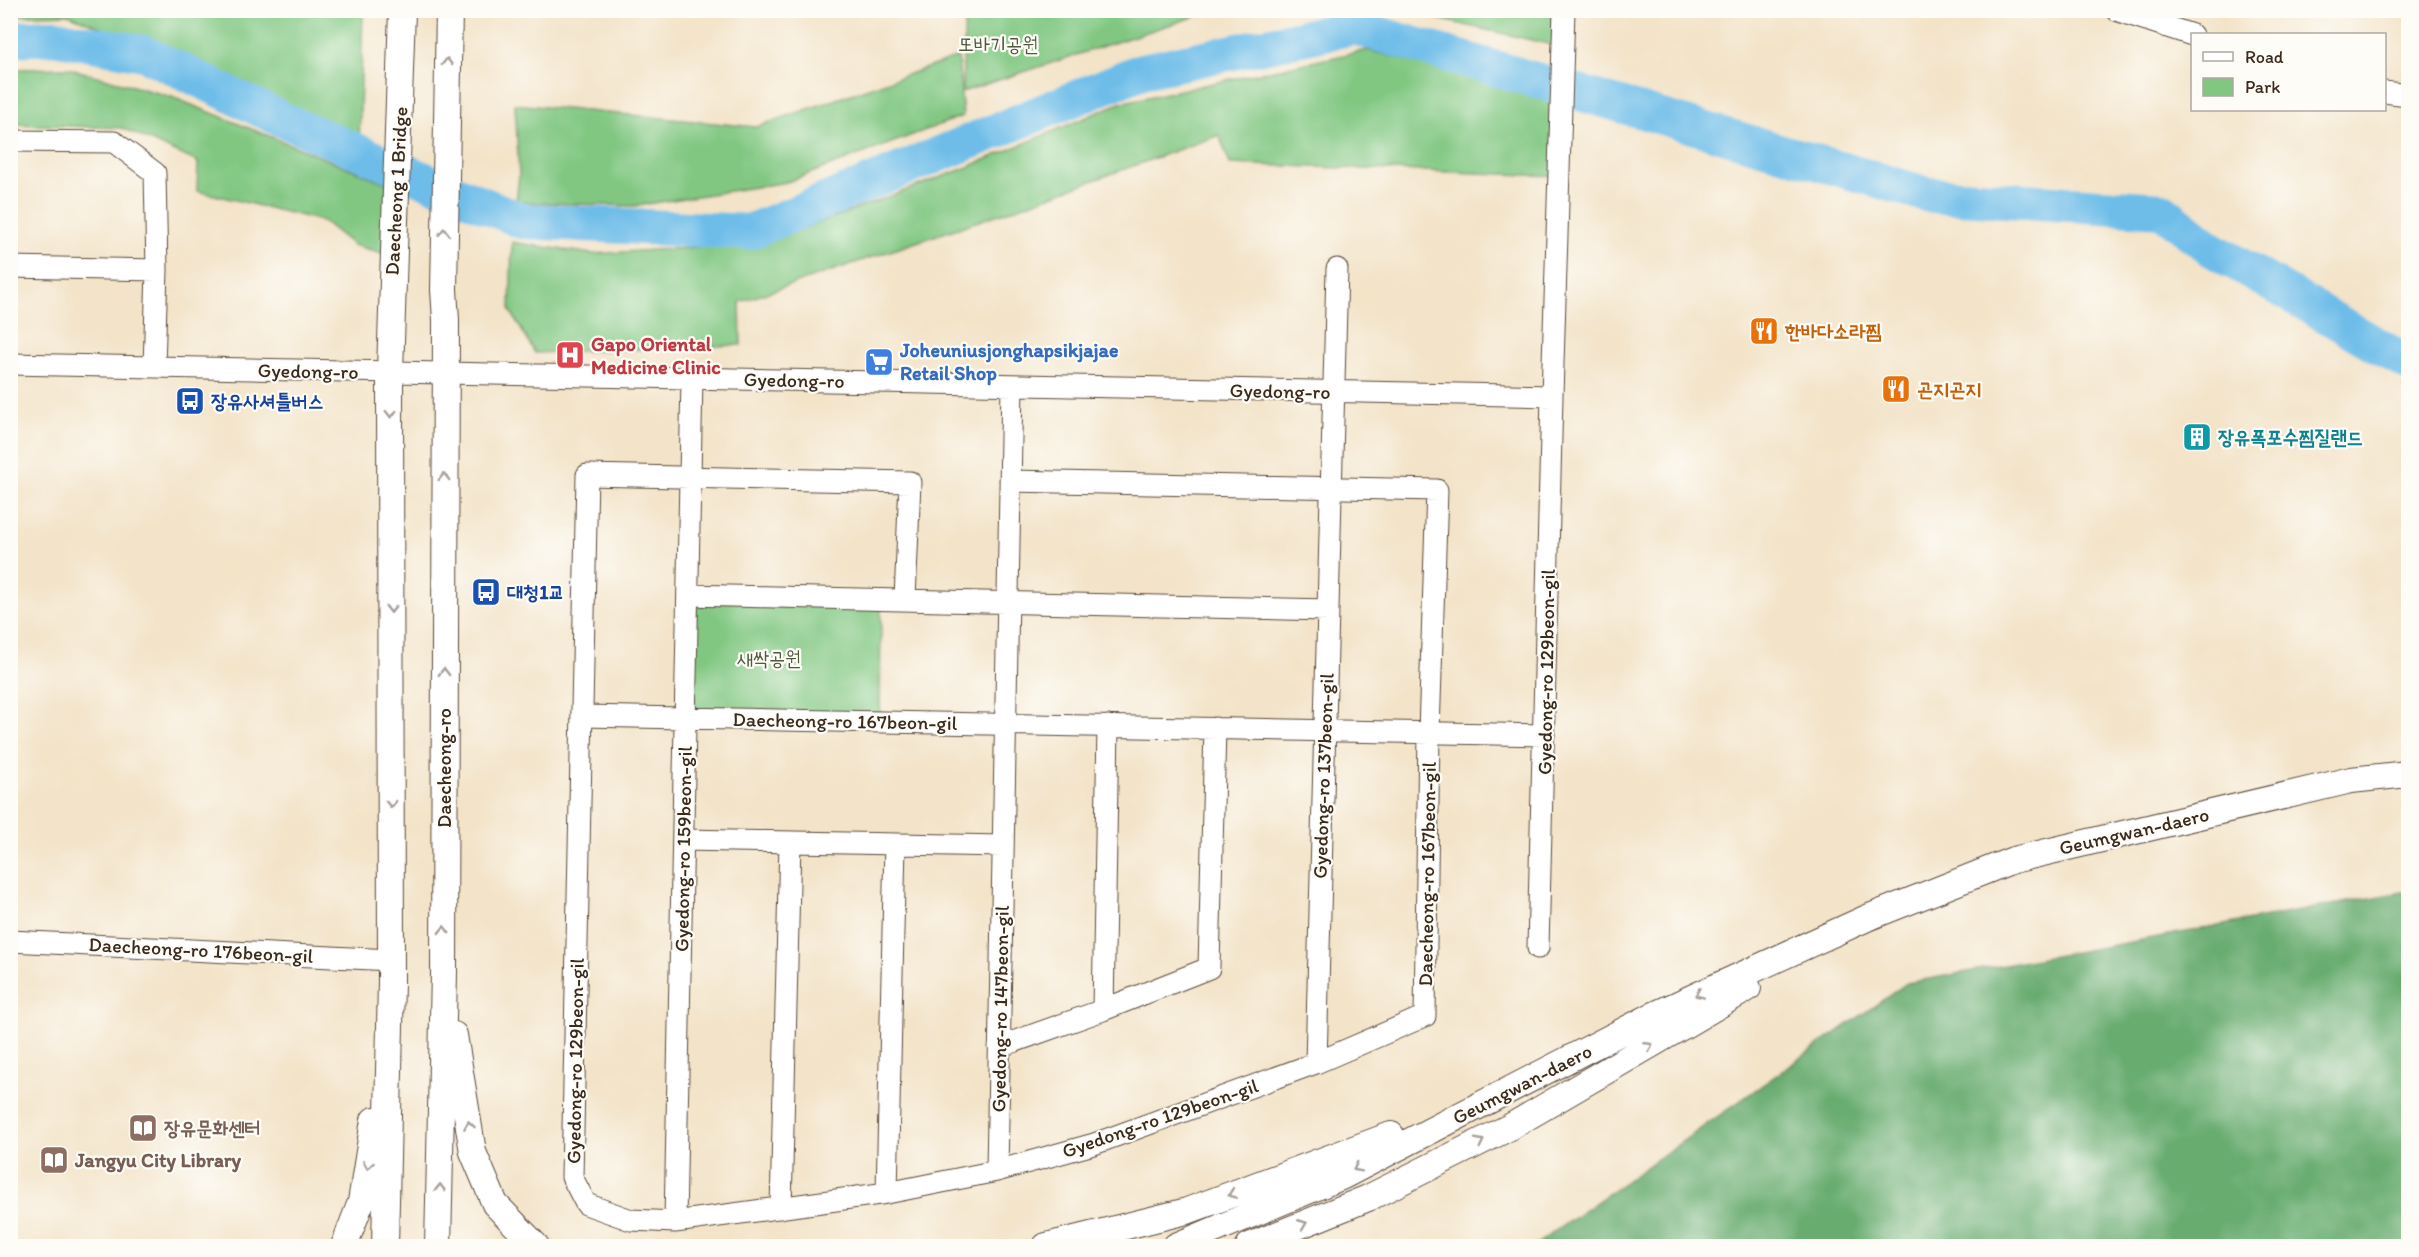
<svg xmlns="http://www.w3.org/2000/svg" width="2419" height="1257" font-family="Itim,'Poor Story',sans-serif">
  <style>
    .green { fill: #81c782; stroke: #5e7850; stroke-width: 1.5 }
    .forest { fill: #68ac70; stroke: #526b47; stroke-width: 1.5 }
    .lines { fill: none; stroke-linecap: round; stroke-linejoin: round }
    .river { stroke: #6ebde9; stroke-width: 36 }
    .minor-casing { stroke: #574638; stroke-width: 23 }
    .major-casing { stroke: #574638; stroke-width: 28 }
    .minor { stroke: #fff; stroke-width: 21 }
    .major { stroke: #fff; stroke-width: 26 }
    .oneway { stroke: #a79f9a }
    .labels { text-anchor: middle; dominant-baseline: central; stroke-width: 4.5; stroke-linejoin: round; paint-order: stroke }
    .park-label { font-size: 20px; fill: #50593c; stroke: #fdfcf7 }
    .street-label { font-size: 20px; fill: #3b2a1e; stroke: #fdfcf7 }
    .food-label { font-size: 20px; font-weight: bold; fill: #c56008; stroke: #fdfcf7; text-anchor: start }
    .health-label { font-size: 20px; font-weight: bold; fill: #be3a42; stroke: #fdfcf7; text-anchor: start }
    .shop-label { font-size: 20px; font-weight: bold; fill: #366cbe; stroke: #fdfcf7; text-anchor: start }
    .transit-label { font-size: 20px; font-weight: bold; fill: #164399; stroke: #fdfcf7; text-anchor: start }
    .culture-label { font-size: 20px; font-weight: bold; fill: #0d838f; stroke: #fdfcf7; text-anchor: start }
    .education-label { font-size: 20px; font-weight: bold; fill: #785e54; stroke: #fdfcf7; text-anchor: start }
  </style>
  <rect width="100%" height="100%" fill="#fdfcf7"/>
  <filter id="ink" filterUnits="userSpaceOnUse"><feTurbulence type="fractalNoise" baseFrequency=".0167" numOctaves="2"/><feDisplacementMap in="SourceGraphic" scale="12" xChannelSelector="R" yChannelSelector="G"/><feConvolveMatrix kernelMatrix="1 2 1 2 8 2 1 2 1" color-interpolation-filters="sRGB"/></filter>
  <filter id="wash" filterUnits="userSpaceOnUse"><feTurbulence type="fractalNoise" baseFrequency=".008" numOctaves="4" result="noise"/><feDisplacementMap in="SourceGraphic" scale="24" xChannelSelector="R" yChannelSelector="G"/><feGaussianBlur stdDeviation="1.35" result="paint"/><feColorMatrix in="noise" values="0 0 0 0 0 0 0 0 0 0 0 0 0 0 0 0 0 1.4 0 .05"/><feComposite in="paint" operator="in"/></filter>
  <g filter="url(#wash)">
    <rect width="100%" height="100%" fill="#f3e3c8"/>
    <path class="green" d="M 10,11 L 363,11 L 359,146 L 247,87 L 68,14 L 11,16 Z
      M 965,11 L 965,10 L 1212,11 L 962,92 Z
      M 1403,11 L 1554,11 L 1553,45 Z
      M 1367,50 L 1549,97 L 1556,176 L 1230,164 L 1219,135 L 1008,211 L 740,302 L 741,345 L 535,353 L 510,310 L 512,242 L 592,254 L 765,243 L 968,167 L 1120,103 Z
      M 958,57 L 963,116 L 787,182 L 634,206 L 516,202 L 519,175 L 515,104 L 756,127 Z
      M 68,68 L 172,97 L 391,185 L 389,255 L 353,245 L 323,221 L 197,191 L 198,162 L 122,128 L 11,124 L 11,69 Z
      M 690,600 L 881,603 L 880,716 L 689,712 Z"/>
    <path class="forest" d="M 2408,891 L 2408,1246 L 1534,1246 L 1907,983 Z"/>
    <g class="lines">
      <path class="river" d="M 10,39 L 53,37 L 144,53 L 281,119 L 522,221 L 749,232 L 1142,71 L 1354,27 L 1929,195 L 2162,210 L 2210,248 L 2408,363"/>
    </g>
  </g>
  <g filter="url(#ink)">
    <g class="lines">
      <g class="minor-casing">
        <path id="minor" d="M 2116,10 L 2192,35
          M 2384,92 L 2408,95
          M 10,141 L 114,142 L 155,173 L 157,270 L 154,367
          M 10,267 L 157,270
          M 10,364 L 1552,396 L 1564,10
          M 688,595 L 1328,610
          M 905,599 L 910,482 L 587,475 L 572,1177 L 586,1204 L 631,1220 L 675,1222 L 887,1193 L 997,1171 L 1094,1144 L 1316,1063 L 1425,1016 L 1429,732 L 1437,490 L 1010,481
          M 582,716 L 1544,735
          M 683,840 L 1003,846
          M 10,941 L 391,960
          M 1538,948 L 1552,396
          M 1103,1010 L 1108,726
          M 999,1047 L 1103,1010 L 1209,968 L 1215,728
          M 1316,1063 L 1337,269
          M 997,1171 L 1012,385
          M 887,1193 L 895,844
          M 781,1208 L 790,842
          M 675,1222 L 692,378"/>
      </g>
      <g class="major-casing">
        <path id="major" d="M 454,1035 L 473,1152 L 495,1204 L 536,1246
          M 344,1246 L 361,1202 L 374,1120
          M 385,1246 L 391,982 L 390,372 L 402,10
          M 438,1246 L 444,973 L 446,320 L 444,290 L 449,10
          M 1046,1246 L 1187,1211 L 1391,1135
          M 1176,1246 L 1343,1176 L 1654,1015 L 1867,918 L 2013,860 L 2351,780 L 2408,774
          M 1249,1246 L 1368,1198 L 1510,1127 L 1748,988"/>
      </g>
      <use href="#minor" class="minor"/>
      <use href="#major" class="major"/>
    </g>
    <defs><path id="oneway-chevron" d="M-2-3.5L2.5 0L-2 3.5" fill="none" stroke-width="1.6" stroke-linecap="round" stroke-linejoin="round" transform="scale(1.5)"/></defs>
    <g class="oneway">
      <use href="#oneway-chevron" transform="translate(447 62) rotate(-89)"/>
      <use href="#oneway-chevron" transform="translate(444 232) rotate(-89)"/>
      <use href="#oneway-chevron" transform="translate(391 414) rotate(89)"/>
      <use href="#oneway-chevron" transform="translate(444 477) rotate(-90)"/>
      <use href="#oneway-chevron" transform="translate(391 609) rotate(90)"/>
      <use href="#oneway-chevron" transform="translate(444 672) rotate(-90)"/>
      <use href="#oneway-chevron" transform="translate(391 804) rotate(90)"/>
      <use href="#oneway-chevron" transform="translate(444 930) rotate(-90)"/>
      <use href="#oneway-chevron" transform="translate(1699 994) rotate(156)"/>
      <use href="#oneway-chevron" transform="translate(1649 1046) rotate(-30)"/>
      <use href="#oneway-chevron" transform="translate(469 1125) rotate(-99)"/>
      <use href="#oneway-chevron" transform="translate(1480 1142) rotate(-27)"/>
      <use href="#oneway-chevron" transform="translate(368 1165) rotate(100)"/>
      <use href="#oneway-chevron" transform="translate(1357 1168) rotate(153)"/>
      <use href="#oneway-chevron" transform="translate(440 1188) rotate(-89)"/>
      <use href="#oneway-chevron" transform="translate(1232 1194) rotate(160)"/>
      <use href="#oneway-chevron" transform="translate(1303 1224) rotate(-22)"/>
    </g>
  </g>
  <defs>
    <g id="restaurant-square" transform="scale(1.5)"><rect x="-9" y="-9" width="18" height="18" rx="4" fill="#e8710a" stroke="#fdfcf7"/><path d="M-5-6h1v4h1v-4h1v4h1v-4h1v5L-1.5 .5V6h-2V.5L-5-1ZM5-6V6H3V1.5H1.5Q1.5-4 5-6Z" fill="#fff"/></g>
    <g id="hospital-square" transform="scale(1.5)"><rect x="-9" y="-9" width="18" height="18" rx="4" fill="#e0444e" stroke="#fdfcf7"/><path d="M-5-5h3v3.5h4V-5h3V5h-3V1.5h-4V5h-3Z" fill="#fff"/></g>
    <g id="supermarket-square" transform="scale(1.5)"><rect x="-9" y="-9" width="18" height="18" rx="4" fill="#3f7fe0" stroke="#fdfcf7"/><path d="M-6-5.5h2.5l.6 2H6L4.5 2H-2.5L-4.4-4H-6ZM-1.5 3.2a1.3 1.3 0 1 0 .1 0ZM3 3.2a1.3 1.3 0 1 0 .1 0Z" fill="#fff"/></g>
    <g id="bus-square" transform="scale(1.5)"><rect x="-9" y="-9" width="18" height="18" rx="4" fill="#1a4fb4" stroke="#fdfcf7"/><path d="M-5-6H5V4H4V6H2V4H-2V6H-4V4H-5ZM-3.5-4V0h7V-4ZM-3.5 1.2v1.5H-2V1.2ZM2 1.2v1.5H3.5V1.2Z" fill="#fff"/></g>
    <g id="building-square" transform="scale(1.5)"><rect x="-9" y="-9" width="18" height="18" rx="4" fill="#0f9aa8" stroke="#fdfcf7"/><path d="M-4-6H4V6H1V3H-1V6H-4ZM-2.5-4.3h1.7v1.8h-1.7ZM.8-4.3h1.7v1.8H.8ZM-2.5-1h1.7V.8h-1.7ZM.8-1h1.7V.8H.8Z" fill="#fff"/></g>
    <g id="library-square" transform="scale(1.5)"><rect x="-9" y="-9" width="18" height="18" rx="4" fill="#8d6e63" stroke="#fdfcf7"/><path d="M-6-4Q-3-5.5-.7-3.5V5Q-3 3-6 4ZM6-4Q3-5.5 .7-3.5V5Q3 3 6 4Z" fill="#fff"/></g>
  </defs>
  <g fill-rule="evenodd">
    <use href="#restaurant-square" x="1764" y="331"/>
    <use href="#hospital-square" x="570" y="355"/>
    <use href="#supermarket-square" x="879" y="362"/>
    <use href="#restaurant-square" x="1896" y="389"/>
    <use href="#bus-square" x="190" y="401"/>
    <use href="#building-square" x="2197" y="437"/>
    <use href="#bus-square" x="486" y="592"/>
    <use href="#library-square" x="143" y="1128"/>
    <use href="#library-square" x="54" y="1160"/>
  </g>
  <g class="labels">
    <g class="park-label">
      <text x="998" y="44">또바기공원</text>
      <text x="769" y="658">새싹공원</text>
    </g>
    <g class="street-label">
      <text transform="translate(396 191) rotate(-87)">Daecheong 1 Bridge</text>
      <text transform="translate(308 371) rotate(1)">Gyedong-ro</text>
      <text transform="translate(794 380) rotate(1)">Gyedong-ro</text>
      <text transform="translate(1280 391) rotate(1)">Gyedong-ro</text>
      <text transform="translate(1546 672) rotate(-89)">Gyedong-ro 129beon-gil</text>
      <text transform="translate(845 721) rotate(1)">Daecheong-ro 167beon-gil</text>
      <text transform="translate(444 768) rotate(-90)">Daecheong-ro</text>
      <text transform="translate(1323 776) rotate(-88)">Gyedong-ro 137beon-gil</text>
      <text transform="translate(2134 831) rotate(-13)">Geumgwan-daero</text>
      <text transform="translate(683 849) rotate(-89)">Gyedong-ro 159beon-gil</text>
      <text transform="translate(1427 874) rotate(-89)">Daecheong-ro 167beon-gil</text>
      <text transform="translate(201 950) rotate(3)">Daecheong-ro 176beon-gil</text>
      <text transform="translate(1000 1009) rotate(-89)">Gyedong-ro 147beon-gil</text>
      <text transform="translate(575 1061) rotate(-89)">Gyedong-ro 129beon-gil</text>
      <text transform="translate(1522 1084) rotate(-27)">Geumgwan-daero</text>
      <text transform="translate(1160 1118) rotate(-19)">Gyedong-ro 129beon-gil</text>
    </g>
    <g class="food-label">
      <text x="1785" y="331">한바다소라찜</text>
      <text x="1917" y="389">곤지곤지</text>
    </g>
    <g class="health-label">
      <text x="591" y="344">Gapo Oriental<tspan x="591" dy="23">Medicine Clinic</tspan></text>
    </g>
    <g class="shop-label">
      <text x="900" y="350">Joheuniusjonghapsikjajae<tspan x="900" dy="23">Retail Shop</tspan></text>
    </g>
    <g class="transit-label">
      <text x="211" y="401">장유사셔틀버스</text>
      <text x="507" y="592">대청1교</text>
    </g>
    <g class="culture-label">
      <text x="2218" y="437">장유폭포수찜질랜드</text>
    </g>
    <g class="education-label">
      <text x="164" y="1128">장유문화센터</text>
      <text x="75" y="1160">Jangyu City Library</text>
    </g>
  </g>
  <rect width="2419" height="1257" fill="none" stroke="#fdfcf7" stroke-width="36"/>
  <rect x="2191" y="33" width="195" height="78" fill="#fdfcf7" stroke="#afa8a0" stroke-width="1.5"/>
  <rect x="2203" y="52" width="30" height="9" fill="#ffffff" stroke="#afa8a0" stroke-width="1.5"/>
  <text x="2245" y="63" font-size="18" fill="#3b2a1e">Road</text>
  <rect x="2203" y="78" width="30" height="18" fill="#81c782" stroke="#afa8a0" stroke-width="1.5"/>
  <text x="2245" y="93" font-size="18" fill="#3b2a1e">Park</text>
</svg>
